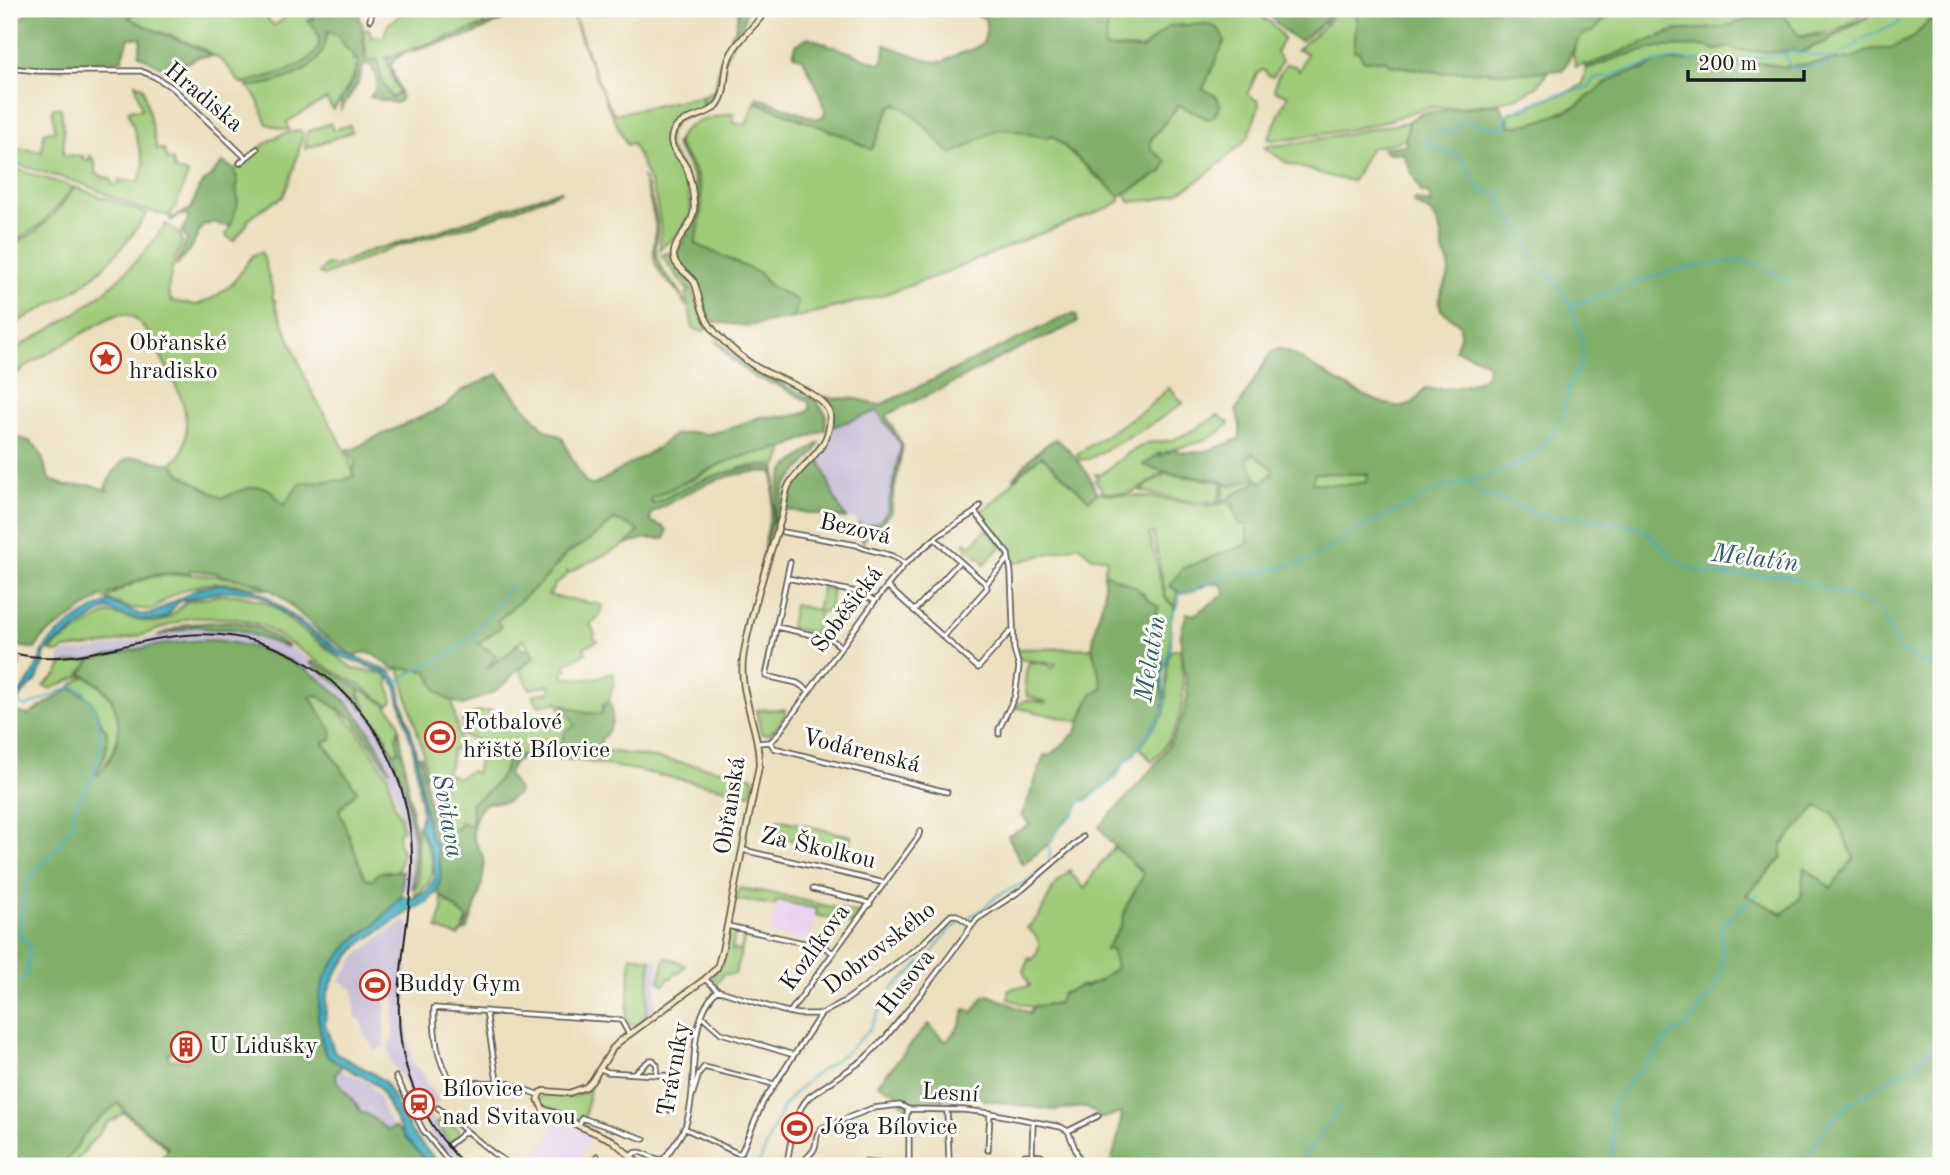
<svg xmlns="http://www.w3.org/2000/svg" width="1950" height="1175" font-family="'Old Standard TT',serif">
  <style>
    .built { fill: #e9d2ed }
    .industrial { fill: #c9bfd7 }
    .green { fill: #9fcb78; stroke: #5e744a; stroke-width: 2 }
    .forest { fill: #7faf68; stroke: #4e6642; stroke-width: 2; fill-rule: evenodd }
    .water { fill: #42adc1; stroke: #2f646e; stroke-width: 2 }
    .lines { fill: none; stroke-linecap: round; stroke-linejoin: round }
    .stream { stroke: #42adc1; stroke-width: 2 }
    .street-casing { stroke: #656055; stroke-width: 7 }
    .secondary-casing { stroke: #656055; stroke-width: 8 }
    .street { stroke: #fff; stroke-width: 3.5 }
    .secondary { stroke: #f7e8c3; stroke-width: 4.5 }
    .rail { stroke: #1c1c1c; stroke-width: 2 }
    .labels { text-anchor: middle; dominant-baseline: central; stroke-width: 6; stroke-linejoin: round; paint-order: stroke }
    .street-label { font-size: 24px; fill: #1c1c1c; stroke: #fdfcf7 }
    .poi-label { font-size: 24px; fill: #1c1c1c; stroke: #fdfcf7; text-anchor: start }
    .water-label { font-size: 26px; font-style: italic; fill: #2d5d66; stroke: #fdfcf7 }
  </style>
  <rect width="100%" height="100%" fill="#fdfcf7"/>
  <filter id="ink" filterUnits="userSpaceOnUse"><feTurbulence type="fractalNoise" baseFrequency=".0143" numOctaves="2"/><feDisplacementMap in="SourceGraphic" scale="14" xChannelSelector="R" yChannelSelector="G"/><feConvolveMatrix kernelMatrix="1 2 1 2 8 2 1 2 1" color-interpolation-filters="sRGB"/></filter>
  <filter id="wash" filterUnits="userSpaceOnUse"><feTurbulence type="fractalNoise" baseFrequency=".00686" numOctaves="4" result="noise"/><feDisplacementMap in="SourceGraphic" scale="28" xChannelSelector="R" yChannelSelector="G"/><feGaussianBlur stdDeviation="1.57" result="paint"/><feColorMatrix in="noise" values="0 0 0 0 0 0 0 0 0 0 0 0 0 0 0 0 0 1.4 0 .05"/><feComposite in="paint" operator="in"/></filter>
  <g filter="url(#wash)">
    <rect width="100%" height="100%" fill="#ecdfbe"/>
    <path class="built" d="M 776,900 L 817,909 L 809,942 L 769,933 Z
      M 556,1120 L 592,1135 L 580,1158 L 575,1166 L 528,1166 L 549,1136 Z"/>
    <path class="industrial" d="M 877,411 L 902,446 L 887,512 L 879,522 L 865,526 L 858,524 L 856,519 L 846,518 L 840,510 L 819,457 L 824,450 L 833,427 Z
      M 234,621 L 253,625 L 269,637 L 295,650 L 331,673 L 359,688 L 359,698 L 392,753 L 395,753 L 410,801 L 416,839 L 417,856 L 416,883 L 412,889 L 402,892 L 405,843 L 401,814 L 390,776 L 341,702 L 90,662 L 58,666 L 61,653 L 99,649 L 185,629 L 190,625 Z
      M 401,922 L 410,923 L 407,952 L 407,1021 L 412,1063 L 426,1077 L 423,1079 L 440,1102 L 426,1108 L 431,1118 L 449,1143 L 473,1166 L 456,1166 L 445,1156 L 418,1114 L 402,1078 L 391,1061 L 388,1045 L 393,1038 L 395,990 L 386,990 L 384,1046 L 375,1051 L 365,1035 L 361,1019 L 356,1019 L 353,988 L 346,987 L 347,984 L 340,981 L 354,959 L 363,950 Z
      M 651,959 L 659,959 L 654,1012 L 646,1018 Z
      M 340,1070 L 369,1083 L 380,1099 L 383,1110 L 394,1127 L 388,1130 L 367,1114 L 362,1113 L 337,1081 L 335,1074 Z
      M 967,1091 L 966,1109 L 938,1109 L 939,1100 Z
      M 930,1113 L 933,1128 L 912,1133 L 908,1118 Z"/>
    <path class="green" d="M 138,9 L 259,9 L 274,26 L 291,13 L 293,9 L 313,9 C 313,21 319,30 319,41 C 318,70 263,78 241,83 C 233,78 234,73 228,67 C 223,61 216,57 210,53 C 184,37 155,33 129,18 Z
      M 409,9 L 475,9 L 485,25 L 386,58 L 394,81 L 400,92 L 392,98 L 383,84 L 377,59 L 365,61 L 366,49 L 362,31 L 369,29 L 371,37 L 384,36 L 388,24 Z
      M 571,9 L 573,9 C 575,27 603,102 615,114 L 701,96 L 703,109 L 676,121 L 669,134 L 668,147 L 684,171 L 691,207 L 690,215 L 680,234 L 663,246 L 660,250 C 663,205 651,182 632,143 L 627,145 L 606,102 Z
      M 1110,9 L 1265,9 L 1265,20 L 1269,21 L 1284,38 L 1276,53 L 1282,61 L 1273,77 L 1268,75 L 1265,71 L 1262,70 L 1257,74 L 1247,94 L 1258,101 L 1259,106 L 1248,137 L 1244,142 C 1218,164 1197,188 1163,198 C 1151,201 1140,201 1130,202 L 1125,193 L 1162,172 L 1151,149 L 1151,140 L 1179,104 L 1208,118 L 1215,115 L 1220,105 L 1203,89 L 1224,40 L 1193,24 L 1186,26 L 1180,25 L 1153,40 L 1142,49 L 1104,48 Z
      M 1336,9 L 1342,9 L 1357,17 L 1354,51 L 1358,51 L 1364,61 L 1386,60 L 1390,65 L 1444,73 L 1453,71 L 1519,73 L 1548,71 C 1544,77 1540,84 1534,88 C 1513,105 1470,105 1444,108 C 1425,104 1404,116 1386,121 C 1363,128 1340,131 1316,135 C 1301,137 1284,142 1268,139 L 1288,95 L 1275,91 C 1273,82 1281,71 1287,64 L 1295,66 L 1299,71 L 1307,53 L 1297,50 L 1325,25 Z
      M 1614,9 L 1863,9 L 1863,12 C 1849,29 1824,33 1803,35 L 1798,35 L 1783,14 L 1718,28 L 1673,31 L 1588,65 L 1585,64 L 1576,67 L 1573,54 L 1579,37 L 1599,26 Z
      M 1867,9 L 1941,9 L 1941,13 L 1928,21 L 1913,38 L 1889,49 L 1873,49 L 1852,58 L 1785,67 L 1761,63 L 1657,62 C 1643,71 1627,72 1612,80 C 1599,86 1589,98 1577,105 C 1561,116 1529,126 1510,126 L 1508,116 L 1516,110 L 1527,109 L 1538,101 L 1564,94 L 1582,85 L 1586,69 L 1622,56 L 1658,47 L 1704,46 L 1717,50 L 1730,47 L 1736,50 L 1771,52 L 1794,50 L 1799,53 L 1829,40 L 1869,15 Z
      M 327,31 L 339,35 L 346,48 L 359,58 C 354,78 346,94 333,110 L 326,99 L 287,122 L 289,130 L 282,129 L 267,124 C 259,107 261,100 247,86 C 266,85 302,76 315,62 C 324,53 325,42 327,31 Z
      M 135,83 L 143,87 L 157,149 L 164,149 L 167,159 L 173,160 L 175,170 L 188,174 L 176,206 L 169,216 L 138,208 L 83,184 L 9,162 L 9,138 L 11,138 L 11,147 L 42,152 L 44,132 L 55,131 L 52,108 L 61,108 L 64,134 L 63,155 L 83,156 L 82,158 L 89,161 L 90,156 L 95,161 L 95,173 L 112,180 L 112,185 L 121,184 L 119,180 L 139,182 L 144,163 L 128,110 L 142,109 Z
      M 756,102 L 844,136 L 870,149 L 872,149 L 890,107 L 897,104 C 917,112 933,136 948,152 C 967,154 979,133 998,129 C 1013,126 1033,134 1047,138 L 1052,135 L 1091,172 L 1119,195 L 1120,201 L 1110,207 L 1029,238 L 942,274 L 880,296 L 794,318 L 790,296 L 770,286 L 759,273 L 699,246 L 695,242 C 701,222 705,195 696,174 C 692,164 684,155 678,145 C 678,121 715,117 734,113 L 734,123 L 746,125 L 753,106 Z
      M 1407,122 L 1409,123 L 1405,140 L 1370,148 L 1353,181 L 1335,178 L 1287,163 L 1264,147 L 1265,146 L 1292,144 Z
      M 330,123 L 333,130 L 350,125 L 352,132 L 305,149 L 307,132 Z
      M 300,130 L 303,134 C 298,156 292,176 283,197 C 270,203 258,210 247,221 L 248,223 L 234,241 L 226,236 L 238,203 L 236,187 L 238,184 L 235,170 C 248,157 266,140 283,134 C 290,132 293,133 300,130 Z
      M 9,167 L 73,187 L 62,202 L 40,225 L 9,245 Z
      M 642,176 C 649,189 657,213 657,228 C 658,241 653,247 658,261 C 663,279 681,282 686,307 C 679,285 660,281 655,262 C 651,249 657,237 655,224 C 653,207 647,192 642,176 Z
      M 75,187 L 147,214 C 127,244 102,273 71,293 C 51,305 28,315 9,328 L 9,247 L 35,232 L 54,215 Z
      M 166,224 L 180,234 L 182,243 L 172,268 L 168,290 L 171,301 L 197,305 L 215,297 L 232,284 L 253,255 L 260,252 L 263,255 L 272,288 L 273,300 L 275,300 L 276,308 C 291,338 300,370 315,398 C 329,423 348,448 354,476 L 344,480 L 302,483 L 298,486 L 284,505 L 277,499 L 244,489 L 222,498 L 182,475 L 171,463 C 180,458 183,452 185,442 C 191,409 175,383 160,355 C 153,342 145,324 131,316 C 124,312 118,315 111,317 L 33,362 L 9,379 L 9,352 C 33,338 60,325 83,308 C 116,285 143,256 166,224 Z
      M 394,244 L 395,247 L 325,275 L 319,273 L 326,264 L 334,266 L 372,250 Z
      M 671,252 L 670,262 L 689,281 L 700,314 L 707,327 L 705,330 L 700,331 L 693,328 L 686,294 L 689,292 L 661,255 Z
      M 1169,388 L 1183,403 L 1152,424 L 1089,459 L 1081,460 L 1077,454 L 1147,408 Z
      M 1218,415 L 1229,423 C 1214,441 1195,443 1174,449 C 1163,452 1153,460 1144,465 L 1165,472 L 1134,492 L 1126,494 L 1104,492 L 1095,480 L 1098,477 L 1095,474 L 1102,474 L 1128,453 L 1147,443 L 1173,440 L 1196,429 Z
      M 785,447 L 778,465 L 761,465 L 738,468 L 738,470 C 717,473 697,482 678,491 C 669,495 662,502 652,504 L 650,499 L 670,488 L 692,480 L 723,463 L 744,456 Z
      M 1253,453 L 1272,468 L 1273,472 L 1262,484 L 1259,481 L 1222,502 L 1226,482 Z
      M 1042,456 L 1089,500 L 1100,491 L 1104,494 L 1153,497 L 1205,506 L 1231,502 L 1239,525 L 1246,523 L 1248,544 L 1183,568 L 1171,585 L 1177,592 L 1176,607 L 1166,597 L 1153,533 L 1149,534 L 1165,598 L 1175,608 C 1168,620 1172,629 1170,642 C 1169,650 1165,667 1160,674 C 1161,669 1163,663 1162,657 C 1158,636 1148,628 1159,607 L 1147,599 L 1142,592 L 1104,573 L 1107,558 L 1092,557 L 1079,545 L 1011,564 L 1008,552 L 978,513 C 1003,499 1017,471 1042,456 Z
      M 1315,473 L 1368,473 L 1366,483 L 1346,485 L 1311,483 Z
      M 1165,474 L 1222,482 L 1218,502 C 1192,504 1167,497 1141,491 L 1140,490 Z
      M 614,520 L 631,526 L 640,532 C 623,551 591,558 569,573 L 567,571 L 567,575 L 553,586 L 554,588 L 548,595 L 602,605 C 601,615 598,619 590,624 L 595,634 L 594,638 L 598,641 L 584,647 L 586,653 L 565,664 L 567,669 L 563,671 L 564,678 L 590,679 L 614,673 L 614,682 L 608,705 L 603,704 L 602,714 L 586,713 L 564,705 L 576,725 L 565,735 L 560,745 C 625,752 690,763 754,777 L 751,794 L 635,770 L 528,752 L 527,757 L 511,754 L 499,781 L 480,798 L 473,826 L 458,829 L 437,824 L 440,797 L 449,774 L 458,778 L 470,771 L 476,773 L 480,757 L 492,753 L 492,740 L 478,741 L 462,735 L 462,719 L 478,712 L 492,710 L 498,730 L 527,723 L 535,725 L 563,716 L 558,702 L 538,706 L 533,694 L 551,692 L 550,685 L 530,689 L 520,670 L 536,656 L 523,639 L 504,658 L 502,656 L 483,672 L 490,650 L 477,644 L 501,627 L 497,621 L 546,578 L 566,554 L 591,539 Z
      M 986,529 L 1001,546 L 984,565 L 982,559 L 975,556 L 975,552 L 968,550 L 964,543 L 966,542 L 971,546 Z
      M 190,574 C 212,576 249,576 267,590 C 232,581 203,578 170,597 C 164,601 158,606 152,610 L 131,608 L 105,599 L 126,587 L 151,577 Z
      M 822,587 L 833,590 L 829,612 L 820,611 L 815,633 L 790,628 L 794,605 L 817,610 Z
      M 219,595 L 237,595 L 263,601 L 275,608 L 294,624 L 354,669 L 375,672 L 385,675 L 389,679 L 388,682 L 393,701 L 388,705 L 360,685 L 333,671 L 263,626 L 235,618 L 188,618 L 146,634 L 103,645 L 65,649 L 58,653 L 50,651 L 57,644 L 107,613 L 133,619 L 156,623 L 169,618 L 186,602 Z
      M 1092,648 L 1103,688 L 1085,707 L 1081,722 L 1014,707 L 1025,700 L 1046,703 L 1046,702 L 1027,696 C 1024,685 1025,673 1029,662 L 1048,664 L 1052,669 L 1056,664 L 1019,659 L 1015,649 Z
      M 1180,649 C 1186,699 1187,722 1152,762 L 1140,748 L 1160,718 L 1164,715 C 1169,694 1163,671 1170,651 Z
      M 91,660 L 81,673 L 83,675 L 50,689 L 43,686 L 56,675 L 63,664 Z
      M 399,668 L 427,671 C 433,683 438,696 452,700 L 461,748 L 452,750 L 450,766 L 448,767 L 441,783 L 438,783 L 437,775 L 427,776 L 423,752 Z
      M 85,676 C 129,704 127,735 99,775 L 96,774 C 105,758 109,747 106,729 L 103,727 L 93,704 L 86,695 L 71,688 L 72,685 Z
      M 359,688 C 373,696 400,710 399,729 C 399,731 397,733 397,735 C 396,740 398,747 399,752 L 392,753 L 385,735 L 368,714 C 367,704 360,700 359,688 Z
      M 317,694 L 343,713 L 341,714 L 355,727 L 388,776 L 395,807 L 400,815 L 402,831 L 398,833 L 400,849 L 402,850 L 400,865 L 397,871 L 386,872 L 373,881 L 365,878 L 339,810 L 357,791 L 323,741 L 310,697 Z
      M 785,709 L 785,716 L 775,730 L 772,731 L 770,734 L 761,734 L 756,710 Z
      M 1817,806 L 1833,812 L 1854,858 L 1831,888 L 1804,868 L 1801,897 L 1783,914 L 1745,896 L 1782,858 L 1782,845 Z
      M 778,819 L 851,836 L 847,852 L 774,836 Z
      M 417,825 C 429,853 446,875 415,896 L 415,889 L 419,883 Z
      M 1115,847 L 1145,874 L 1126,907 L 1121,926 L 1106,949 L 1112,949 L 1116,968 L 1099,981 L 1084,987 L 1059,1003 L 1032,1007 L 1008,999 L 1008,990 L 1017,987 L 1030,986 L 1023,971 L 1029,957 L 1032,960 C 1043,946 1041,939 1027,928 L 1039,916 L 1054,886 L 1070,870 L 1072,875 L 1085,889 L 1095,871 Z
      M 739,888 L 777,894 L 860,914 L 853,924 L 816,915 L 817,909 L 777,900 L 775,905 L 736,900 Z
      M 440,896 L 468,919 L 466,926 L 458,936 L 437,929 L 443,908 Z
      M 734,930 L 739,931 L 738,933 L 735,933 L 732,950 L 741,951 L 744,935 L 742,934 L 742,932 L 746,933 L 735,974 L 724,974 L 715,986 L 711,979 L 722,963 L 730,931 Z
      M 631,956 L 651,959 L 646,1018 L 636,1025 L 626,1025 Z
      M 665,958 L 676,960 L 685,966 L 678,974 L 675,973 L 671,979 L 669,978 L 664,985 L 659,981 Z
      M 590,1088 L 585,1117 L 579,1122 L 555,1109 L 542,1106 L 539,1100 L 543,1093 C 551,1093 554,1095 561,1097 C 572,1100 582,1094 590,1088 Z
      M 117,1103 L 133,1119 L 166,1146 L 167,1151 L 166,1147 L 123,1112 L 115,1119 L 107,1123 L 72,1166 L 63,1166 L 89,1128 Z
      M 444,1116 L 460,1131 L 459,1135 L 450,1142 L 436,1123 Z"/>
    <path class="forest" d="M 26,9 L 138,9 L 129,18 C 156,33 186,41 212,56 L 198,57 L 184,64 L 175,58 L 165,69 L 139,55 L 141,38 L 129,38 L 122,60 L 68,63 L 63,65 L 63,69 L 39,69 L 9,66 L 9,28 L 11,29 L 20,17 L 25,17 Z
      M 313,9 L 362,9 L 359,21 L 362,22 L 365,60 L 377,59 L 383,84 L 392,98 L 400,92 L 394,81 L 386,58 L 485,25 L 524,9 L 528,9 L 471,35 L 405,53 L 394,60 L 391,65 L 401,96 L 400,101 L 395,103 L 370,97 L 377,87 L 377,82 L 372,66 L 367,64 L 363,67 L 357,85 L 341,109 L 341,99 L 355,77 L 359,59 L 354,60 L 353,54 L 346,48 L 339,36 L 328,31 C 325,42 324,53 315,62 C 303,75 257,92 241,83 C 267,77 349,61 308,20 L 313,19 Z
      M 739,9 L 746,9 C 745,31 731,40 725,60 C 721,74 721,89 715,103 L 703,109 L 701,96 L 712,92 L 715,88 L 720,64 L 730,37 L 735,30 Z
      M 957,9 L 1110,9 L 1105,48 L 1142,49 L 1169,26 L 1207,24 L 1218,28 L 1225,40 L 1203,89 L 1216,96 L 1220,105 L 1215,115 L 1208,119 L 1179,105 L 1151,139 L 1151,149 L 1167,162 L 1162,172 L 1120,196 L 1052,135 L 1047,138 L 1012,130 L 998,129 L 953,154 L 948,152 L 924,125 L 907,110 L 896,104 L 890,107 L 872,149 L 870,149 L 844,136 L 756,102 L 757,97 L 816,119 L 824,116 L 825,110 L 817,87 L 803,59 L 793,55 L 796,45 L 808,37 L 881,64 L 884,58 L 885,45 L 930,61 L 943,62 C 965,45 992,57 985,18 Z
      M 1268,9 L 1333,9 L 1324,22 L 1301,41 C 1289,37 1272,22 1268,9 Z
      M 1342,9 L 1614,9 L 1593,32 C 1574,32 1573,57 1563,70 L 1519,73 L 1453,71 L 1445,73 L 1390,65 L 1385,60 L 1364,61 L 1358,51 L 1354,51 L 1357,17 Z
      M 1774,12 L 1783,14 L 1800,37 L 1832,34 L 1870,15 L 1829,40 L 1798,53 L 1794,50 L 1771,52 L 1736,50 L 1730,47 L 1717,50 L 1703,46 L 1658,47 L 1622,56 L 1586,69 L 1584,66 L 1585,64 L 1588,65 L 1673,31 L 1719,28 Z
      M 1941,13 L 1941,1166 L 1110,1166 L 1119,1133 L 1122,1113 L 1099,1119 L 1098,1115 L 1086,1107 L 1053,1110 L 985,1100 L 969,1091 L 939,1100 L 907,1107 L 901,1102 L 900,1095 L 878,1084 L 928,1024 L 946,1042 L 960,1025 L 965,1009 L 973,1012 L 983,997 L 989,995 L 1030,1013 L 1032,1007 L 1059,1003 L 1062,994 L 1083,985 L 1085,987 L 1099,981 L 1116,968 L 1112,949 L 1105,950 L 1121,926 L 1126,907 L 1144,874 L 1115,847 L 1099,827 C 1130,794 1181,745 1187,699 C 1189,678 1179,655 1181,634 C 1182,627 1185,620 1187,613 L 1194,615 L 1225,594 L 1221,584 L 1208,584 L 1196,590 L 1181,594 L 1170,586 L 1183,568 L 1248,544 L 1246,524 L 1239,525 L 1233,503 L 1231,502 L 1220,504 L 1218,502 L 1223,481 L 1165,472 L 1143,465 L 1160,453 L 1160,456 L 1173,450 C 1196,457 1219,448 1240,438 L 1240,425 L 1236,410 L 1270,354 C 1273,352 1276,349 1280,349 C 1289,350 1306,362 1314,367 C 1334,379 1387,414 1410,405 C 1416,402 1420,394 1425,389 C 1445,389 1472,389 1487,374 L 1488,365 L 1481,359 L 1455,350 L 1460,336 L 1460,325 L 1441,310 C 1435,291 1447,288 1449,273 C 1451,264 1446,259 1443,252 C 1442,246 1442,240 1441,235 C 1437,215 1430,211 1413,203 L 1414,199 L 1431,204 L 1429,194 L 1421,192 L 1403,154 L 1385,152 L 1383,148 L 1407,145 L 1405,140 L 1409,123 L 1407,122 L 1421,113 L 1500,104 L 1510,126 L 1520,126 L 1543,120 L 1575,107 L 1609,81 L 1627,73 L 1644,70 L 1657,62 L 1699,60 L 1737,63 L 1761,63 L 1785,67 L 1852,58 L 1873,49 L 1889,49 L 1913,38 L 1928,21 ZM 1252,453 L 1272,468 L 1273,473 L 1262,483 L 1259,480 L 1222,502 L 1225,483 L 1231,486 L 1257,478 L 1247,459 ZM 1315,473 L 1368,474 L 1366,482 L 1346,485 L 1312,483 ZM 1817,806 L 1833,813 L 1854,858 L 1831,888 L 1804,867 L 1801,897 L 1783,914 L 1746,895 L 1782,858 L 1782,844 Z
      M 678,140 L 678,145 C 684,155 692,164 696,174 C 705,194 701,222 695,242 L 696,244 L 759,273 L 770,286 L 795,299 L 798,303 L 794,318 L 747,326 L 714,322 L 708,317 L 697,284 L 683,268 L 678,258 L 678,250 L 692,225 L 696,214 L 695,183 L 686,162 L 675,145 Z
      M 223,162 L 235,170 L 238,184 L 236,187 L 238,203 L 231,225 L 221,225 L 213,222 L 207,225 L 203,224 L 191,249 L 176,266 L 187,240 L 182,232 L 187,222 L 188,215 L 180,215 L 171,221 L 169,216 L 174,217 L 191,209 L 199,187 L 210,177 Z
      M 560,190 L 561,192 L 479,223 L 395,247 L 394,244 L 444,229 Z
      M 1074,314 L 1077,316 L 1077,322 C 1058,334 1038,339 1018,349 C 992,361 967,376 941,389 C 923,398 905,405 887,415 L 887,417 L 903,446 L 892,502 L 892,512 L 865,538 L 863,542 L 858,524 L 865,526 L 879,522 L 887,512 L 901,445 L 877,411 L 832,427 L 834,407 L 823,395 C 835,402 844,396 857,399 C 865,400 872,405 880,405 L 1066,316 Z
      M 716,341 L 718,341 L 747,367 L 816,401 L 826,414 L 825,430 L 786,447 L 744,456 L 723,463 L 650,499 L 652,504 C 661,502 668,496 676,492 C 708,476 741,465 776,468 L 773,517 L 766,549 L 764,550 L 764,545 C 769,521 776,496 773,472 C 725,469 692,490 652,513 L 650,519 L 651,522 L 662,526 L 667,530 L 665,539 L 642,539 L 624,545 L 639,532 L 631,526 L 614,520 L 591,539 L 566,554 L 546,578 L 497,621 L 501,626 L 478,644 L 496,655 L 486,670 L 503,656 L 505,657 L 518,643 L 523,650 L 528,647 L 534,656 L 515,672 L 507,682 L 494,692 L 463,705 L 445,698 L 437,691 L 427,671 L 398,668 L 395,670 C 382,662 371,646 354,656 L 322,634 L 280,596 L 259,583 L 218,575 L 218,573 L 190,570 L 190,573 C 176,574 161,573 149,576 C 131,581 117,592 101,597 L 43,637 L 35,649 L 18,646 L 16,659 L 20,660 L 19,667 L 13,667 L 14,675 L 9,678 L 9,435 C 14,437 21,438 26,440 C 43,446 43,465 50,480 L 67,486 L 92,485 L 108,491 L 105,487 C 114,472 120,454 143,458 C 153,459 161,465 171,463 L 182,475 L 222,498 C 235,493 260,480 272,492 C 276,496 279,501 284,505 L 298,486 L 302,483 L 344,480 L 354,476 L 353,467 L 356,466 L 347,449 L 354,449 L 370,440 L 446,406 L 461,391 L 498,374 L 512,392 L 544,429 L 562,437 C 569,454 576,468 587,484 L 594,485 L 657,448 L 674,435 L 692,432 L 707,434 L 725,430 L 760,417 L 792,416 L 805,413 L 810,409 L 809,402 L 775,384 L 754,377 L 734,362 Z
      M 1056,439 C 1071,450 1093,476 1096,494 L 1089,500 L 1042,456 L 1024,469 L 1016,478 L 1014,478 C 1021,466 1043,445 1056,439 Z
      M 820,442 L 816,451 L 785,486 L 780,516 L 773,526 L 780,481 L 785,469 Z
      M 819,457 L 835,499 L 846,518 L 787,510 L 791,488 Z
      M 1104,573 L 1136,587 L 1147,599 L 1159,607 L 1154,617 L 1154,633 L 1162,659 L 1160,675 L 1164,702 L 1162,712 L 1133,756 L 1125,761 L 1110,782 L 1081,802 L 1073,813 L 1057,830 L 1050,843 L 1022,865 L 1008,836 L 1030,825 L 1021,815 L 1026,806 L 1044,755 L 1050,756 L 1076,732 L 1091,695 L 1103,688 L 1092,648 L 1097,620 L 1104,598 Z
      M 233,621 L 259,628 L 288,646 L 286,647 L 236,629 L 210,629 L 196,626 L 157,636 L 187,624 Z
      M 215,640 C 298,650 358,694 390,771 L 354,720 L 317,695 L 310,697 L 331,730 L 332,739 L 323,742 L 357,791 L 339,810 L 365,878 L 373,880 L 378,873 L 402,871 L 402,896 L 375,925 L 352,941 L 331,967 L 320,1032 L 323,1047 L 327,1056 L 341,1065 L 340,1070 L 335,1074 L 337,1081 L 359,1108 L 358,1109 L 362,1113 L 367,1114 L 388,1130 L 394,1127 L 402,1133 L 431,1166 L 155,1166 L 167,1151 L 168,1147 L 133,1119 L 118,1103 L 89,1128 L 63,1166 L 9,1166 L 9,715 L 12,711 L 28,715 L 71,688 L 90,699 L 103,727 L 106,729 C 109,747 105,758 96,773 L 99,775 C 116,751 124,737 115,708 C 112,699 107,691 100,685 C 94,681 87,677 81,673 L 91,660 C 132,650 172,640 215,640 ZM 189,1042 L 192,1044 L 196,1043 L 199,1047 L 187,1061 L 178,1059 L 169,1060 L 168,1054 L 173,1051 L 174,1047 Z
      M 312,661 L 359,688 L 359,698 L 365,707 L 363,709 L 346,690 L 310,663 Z
      M 603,704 L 611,705 C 612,711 613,720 611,725 C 608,736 599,736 600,748 L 604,750 L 559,745 L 563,742 L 565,731 L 575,725 L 563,705 L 586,713 L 602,714 Z
      M 373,718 L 385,735 L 393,753 L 399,752 L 396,737 L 399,729 L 416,839 L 416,883 L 413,888 L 413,837 L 405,789 L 392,754 Z
      M 528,752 L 588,761 L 530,756 C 518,759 510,763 508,776 L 518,789 L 518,794 L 506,802 L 486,803 C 477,811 470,827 474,839 C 477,848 485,854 484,865 C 483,888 475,909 467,930 L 462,931 L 468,919 L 437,892 L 441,868 L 437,848 L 430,836 L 422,796 L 417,756 L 421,756 L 434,834 L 446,854 L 459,857 L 455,845 L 442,843 L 438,833 L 437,824 L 458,829 L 460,822 L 473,826 L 471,803 C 491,792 505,776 511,754 L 527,757 Z"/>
    <path class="water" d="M 220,584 L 251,588 L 265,595 L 339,650 L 391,672 L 399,684 L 402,702 L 410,727 L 417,756 L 422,796 L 430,836 L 437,848 L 441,876 L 437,892 L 428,901 L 394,921 L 359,945 L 337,971 L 327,994 L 325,1023 L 334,1051 L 344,1058 L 371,1072 L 385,1082 L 412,1133 L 441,1166 L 431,1166 L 405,1138 L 379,1087 L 367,1079 L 341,1065 L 327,1056 L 323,1047 L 318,1018 L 320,993 L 324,979 L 331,967 L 352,941 L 375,925 L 402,896 L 414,898 L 427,891 L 435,878 L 433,858 L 419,825 L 422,814 L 414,753 L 395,684 L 385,673 L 339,655 L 262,596 C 240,587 216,591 193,598 C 188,599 182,600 178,603 C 170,609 172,617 159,620 C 144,623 120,615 107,609 L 101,612 L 47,650 L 44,656 L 44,666 L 41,669 L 37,680 L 24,692 L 9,715 L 9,703 C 21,692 32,679 38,664 C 40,659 41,654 44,649 C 53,634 93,607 110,602 L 139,614 L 150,615 L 197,589 Z"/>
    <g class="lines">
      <path class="stream" d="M 1784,52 L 1790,66 L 1794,68 L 1832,65
        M 1570,306 L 1670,271 L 1732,261 L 1743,261 L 1757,264 L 1791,283
        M 1466,481 C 1506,473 1542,460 1560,419 C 1566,408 1566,395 1571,383 C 1573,377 1578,371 1581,364 C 1587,346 1574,314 1566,298 C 1559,283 1545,273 1536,260 C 1528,248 1522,235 1516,222 L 1510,220 L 1508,214 L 1500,204 L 1501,195 L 1498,191 L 1490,193 L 1481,191 L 1471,173 L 1459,156 L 1427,145 L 1430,137 L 1439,131 L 1450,135 L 1458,125 L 1463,122 L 1503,128 L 1505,126 L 1505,117 L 1509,112 L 1550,97 L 1589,87 L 1593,79 L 1609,77 L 1627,70 L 1659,62 L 1678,59 L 1704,61 L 1748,59 L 1771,56 L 1792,51 L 1833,59 L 1854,46 L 1864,38 L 1899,23 L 1899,14 L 1903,9
        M 1821,586 L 1863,601 L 1879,610 L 1897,642 L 1899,650 L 1941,672
        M 397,682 C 415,667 440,662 459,647 C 480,631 495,606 511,584
        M 9,986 C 13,981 19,982 23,978 C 30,971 30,947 27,939 L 21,938 L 19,934 L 25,888 L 32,875 L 52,854 L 72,826 L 75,806 L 91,780 L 101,749 L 101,733 L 94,707 L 83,690 L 73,686 L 25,707 L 16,701
        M 758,1166 L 783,1106 L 810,1078 L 843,1055 L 857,1042 L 868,1031 L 892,989 L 931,954 L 949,930 L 984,908 L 998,895 L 1024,883 L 1049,863 L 1050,854 L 1049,845 L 1057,830 L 1073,815 L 1081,802 L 1088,800 L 1117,777 L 1125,762 L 1133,756 L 1163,711 L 1165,702 L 1162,675 L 1171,644 L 1171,616 L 1179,603 L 1179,593 L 1197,589 L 1200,585 L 1214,582 L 1233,572 L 1238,571 L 1244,574 L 1276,569 L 1311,559 L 1334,546 L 1354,530 L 1406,507 L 1427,494 L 1464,481 L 1485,494 L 1540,515 L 1585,518 L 1636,526 L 1647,532 L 1673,558 L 1687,568 L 1725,576 L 1783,575 L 1819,586
        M 1294,1166 L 1303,1159 L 1339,1106
        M 1611,1166 L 1613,1150 L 1612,1105 L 1615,1099 L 1674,1031 L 1683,1029 L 1689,1024 C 1699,1009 1719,987 1721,970 C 1724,955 1719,939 1723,924 L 1758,894
        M 1809,1166 L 1810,1151 L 1823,1131 L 1834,1118 L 1852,1102 L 1900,1072 L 1915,1066 L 1933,1046"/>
    </g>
  </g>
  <g filter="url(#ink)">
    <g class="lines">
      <g class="street-casing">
        <path id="street" d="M 370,20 L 373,9
          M 9,68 L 39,71 L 141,71 L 155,77 L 173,88 L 246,158 L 257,149
          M 240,163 L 246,158
          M 975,512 L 1008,554 L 1011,573 L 1014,649 L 1019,667 L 1015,696 L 999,729 L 999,734
          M 783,532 L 857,545 C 875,554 890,551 905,564
          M 935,539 L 986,584
          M 790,562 L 766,676 L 797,683 L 809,691
          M 787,578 L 861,593 L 875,601
          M 887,586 L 978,668 L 1010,632
          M 914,611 L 960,561
          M 777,627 L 831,639 L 841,647
          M 943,637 L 987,588 L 986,584 L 1008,559
          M 770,742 L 774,748 L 947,792
          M 757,743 L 770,742 L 776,737 L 875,601 L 905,564 L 939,535 L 975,512 L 980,506
          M 743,850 L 885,883
          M 813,889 L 863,901 L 870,904
          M 728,926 L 826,948 L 833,953
          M 705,979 L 717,990 L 780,1010 L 797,1014 L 821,1014
          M 486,1011 L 497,1081
          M 790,1012 L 918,837 L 920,831
          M 702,1016 L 721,1033 L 794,1055
          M 601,1069 L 608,1072 L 673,1076 L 670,1110
          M 634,1073 L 650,1060 L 653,1060 L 657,1065 L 656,1075
          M 396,1077 L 423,1130 L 452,1166
          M 539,1095 L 505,1082 L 461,1083 L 451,1081 C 436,1061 434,1033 434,1008 L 621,1020 L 629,1034
          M 692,1096 L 699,1074 L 704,1067 L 774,1084
          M 438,1108 L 493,1153 L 512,1166
          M 908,1109 L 906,1119 L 909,1133 L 909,1166
          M 947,1111 L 949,1159 L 952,1166
          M 579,1126 L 582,1118 L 644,1139
          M 684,1128 L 737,1153 L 741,1153 L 763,1102 L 821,1014 L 845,1001 L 921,945 L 951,915 L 957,915 L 971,925
          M 1068,1131 L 1098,1116
          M 449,1145 L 466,1131
          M 988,1150 L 990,1113
          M 1025,1155 L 1041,1156
          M 1032,1155 L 1033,1122
          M 631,1156 C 641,1145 651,1162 664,1159 C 671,1149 680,1138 685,1127 C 701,1084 683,1026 717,990
          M 591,1166 L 597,1156
          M 786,1166 C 792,1143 791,1116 809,1097 L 863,1060 L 886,1037 L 923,991 L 977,919 L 1023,889 L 1083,837
          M 799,1166 C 803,1161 809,1156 813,1151 C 819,1142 813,1136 822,1128 L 873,1108 L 900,1105 L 908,1109 L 963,1110 L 990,1113 L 1061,1127 L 1068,1131 L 1082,1166
          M 857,1166 L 864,1162 L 909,1166"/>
      </g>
      <g class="secondary-casing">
        <path id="secondary" d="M 642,1166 L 612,1140 L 579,1126 L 560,1115 L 543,1109 L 538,1099 L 540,1093 L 544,1091 L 569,1093 L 586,1087 L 592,1081 L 613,1048 L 619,1042 L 705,979 L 717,968 L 722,951 L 759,766 C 760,727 736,692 744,652 C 753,606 767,563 781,519 C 785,507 783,494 790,483 C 806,460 830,449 830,417 C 830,395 775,378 758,368 C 747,362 738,354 729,346 C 714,333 705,321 700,302 C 698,296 697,288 694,282 C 689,273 676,269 674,258 C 671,240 696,226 694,205 C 693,194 691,179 687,169 C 681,155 666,148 673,132 C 681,116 702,118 714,108 C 730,95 721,71 731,54 C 740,37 757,25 767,9"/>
      </g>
      <use href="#street" class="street"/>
      <use href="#secondary" class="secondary"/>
      <path class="rail" d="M 17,654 C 68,665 113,646 162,638 C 195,632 230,633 262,643 C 358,673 415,770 412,868 C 410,926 393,984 401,1042 C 408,1090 432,1133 466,1166"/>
    </g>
  </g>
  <defs>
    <g id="sight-ring" transform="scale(1.575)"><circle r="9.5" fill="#fdfcf7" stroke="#c8321e" stroke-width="1.5"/><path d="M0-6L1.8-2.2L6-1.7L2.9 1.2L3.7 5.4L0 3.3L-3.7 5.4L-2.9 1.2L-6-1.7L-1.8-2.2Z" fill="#c8321e"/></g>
    <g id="stadium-ring" transform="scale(1.575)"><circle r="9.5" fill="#fdfcf7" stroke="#c8321e" stroke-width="1.5"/><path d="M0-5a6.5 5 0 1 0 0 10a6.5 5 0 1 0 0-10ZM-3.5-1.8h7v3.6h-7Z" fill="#c8321e"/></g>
    <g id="building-ring" transform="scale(1.575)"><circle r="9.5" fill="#fdfcf7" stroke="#c8321e" stroke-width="1.5"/><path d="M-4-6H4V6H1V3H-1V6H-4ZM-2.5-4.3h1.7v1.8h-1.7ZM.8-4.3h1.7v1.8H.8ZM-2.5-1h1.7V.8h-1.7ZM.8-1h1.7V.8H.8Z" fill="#c8321e"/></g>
    <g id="station-ring" transform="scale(1.575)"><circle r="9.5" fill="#fdfcf7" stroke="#c8321e" stroke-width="1.5"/><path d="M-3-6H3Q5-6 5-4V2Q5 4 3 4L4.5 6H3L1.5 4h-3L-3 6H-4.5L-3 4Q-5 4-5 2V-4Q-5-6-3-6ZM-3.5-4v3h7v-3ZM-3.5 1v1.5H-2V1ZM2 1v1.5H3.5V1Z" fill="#c8321e"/></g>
  </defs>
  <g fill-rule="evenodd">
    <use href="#sight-ring" x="106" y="358"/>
    <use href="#stadium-ring" x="440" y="737"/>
    <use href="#stadium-ring" x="375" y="985"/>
    <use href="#building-ring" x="186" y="1047"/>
    <use href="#station-ring" x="419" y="1104"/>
    <use href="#stadium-ring" x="797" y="1128"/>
  </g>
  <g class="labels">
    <g class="street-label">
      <text transform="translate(203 98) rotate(40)">Hradiska</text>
      <text transform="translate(855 530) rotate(13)">Bezová</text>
      <text transform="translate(848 610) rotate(-53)">Soběšická</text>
      <text transform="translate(861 752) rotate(14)">Vodárenská</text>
      <text transform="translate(731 806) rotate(-81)">Obřanská</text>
      <text transform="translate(818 849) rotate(13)">Za Školkou</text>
      <text transform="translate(816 948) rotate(-54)">Kozlíkova</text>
      <text transform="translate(880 949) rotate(-38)">Dobrovského</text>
      <text transform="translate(907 983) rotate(-52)">Husova</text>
      <text transform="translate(675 1069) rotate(-80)">Trávníky</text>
      <text transform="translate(950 1094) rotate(3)">Lesní</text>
    </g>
    <g class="poi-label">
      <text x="129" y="344">Obřanské<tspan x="129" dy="28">hradisko</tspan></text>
      <text x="463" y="723">Fotbalové<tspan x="463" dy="28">hřiště Bílovice</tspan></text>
      <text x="398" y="985">Buddy Gym</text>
      <text x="209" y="1047">U Lidušky</text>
      <text x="442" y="1090">Bílovice<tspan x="442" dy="28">nad Svitavou</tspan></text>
      <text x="820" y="1128">Jóga Bílovice</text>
    </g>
    <g class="water-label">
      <text transform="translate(1755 559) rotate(7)">Melatín</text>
      <text transform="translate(1151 659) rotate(-81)">Melatín</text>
      <text transform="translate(447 816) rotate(80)">Svitava</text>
    </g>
  </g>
  <rect width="1950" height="1175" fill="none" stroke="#fdfcf7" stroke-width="35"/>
  <path d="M1688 70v10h116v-10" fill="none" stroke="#1c1c1c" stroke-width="3.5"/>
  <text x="1698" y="70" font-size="21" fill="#1c1c1c" stroke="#fdfcf7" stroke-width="5" paint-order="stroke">200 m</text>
</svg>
